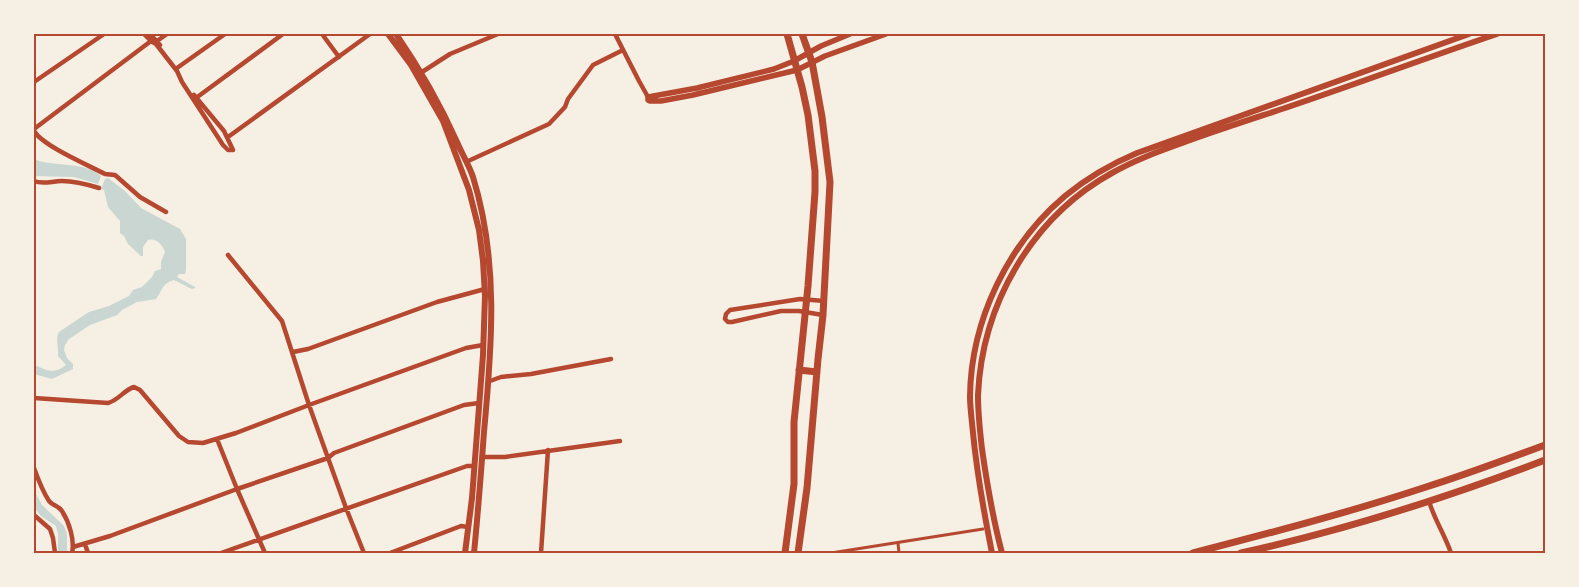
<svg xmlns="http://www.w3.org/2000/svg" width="1579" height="587" font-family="Merriweather,serif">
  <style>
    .water { fill: #c9d6d2 }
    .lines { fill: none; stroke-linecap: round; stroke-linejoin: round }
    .pedestrian { stroke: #b5482f; stroke-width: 3 }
    .minor { stroke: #b5482f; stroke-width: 4.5 }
    .tertiary { stroke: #b5482f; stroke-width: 5.5 }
    .secondary { stroke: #b5482f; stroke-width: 6 }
    .primary { stroke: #b5482f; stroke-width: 7 }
    .neatline { fill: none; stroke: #b5482f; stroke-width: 2 }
  </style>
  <rect width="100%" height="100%" fill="#f6efe4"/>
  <path class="water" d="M 34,159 C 50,167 87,161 101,176 L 98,184 L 74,177 L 34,176 Z
    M 108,178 L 125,191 L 141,208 L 180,229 L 186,239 L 186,270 L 185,274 L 179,274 L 177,277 L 195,287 L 195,288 L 192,289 L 174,280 C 161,284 163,290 156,299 L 137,302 L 122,310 L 117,315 L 90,325 L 69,339 L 65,345 L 64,350 L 67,358 L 73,364 L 73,369 L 52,379 L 34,374 L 34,365 C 47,370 53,375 66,365 L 58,356 C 59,348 55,339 59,332 L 89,312 L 109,306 L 129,296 L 133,290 L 142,287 L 152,277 L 155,271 L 161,269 L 161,262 L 165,252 C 162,244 156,238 148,240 L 143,247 L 143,256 L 141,256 L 128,244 L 124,236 L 120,233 L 120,221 L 108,207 L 104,190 L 101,189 L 105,179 Z
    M 34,490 L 42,505 L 64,526 L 67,534 L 67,553 L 58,553 L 58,534 L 56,526 L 41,516 L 34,508 Z"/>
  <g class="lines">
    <path class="pedestrian" d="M 898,543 L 899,553
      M 831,553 L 983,529"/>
    <path class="minor" d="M 144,34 L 151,41 L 156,44 L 177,71 L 182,82 L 223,145 L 228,150 L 233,150
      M 150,34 L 160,45
      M 322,34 L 339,57
      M 615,34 L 639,81 L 648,97
      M 157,41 L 167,34
      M 177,68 L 225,34
      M 422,72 L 450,54 L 498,34
      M 34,82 L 104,34
      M 194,95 L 224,131 L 233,150
      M 196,98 L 283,34
      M 34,129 L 151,41
      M 34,131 C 43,146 88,165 105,174 L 115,175 L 140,197 L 166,212
      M 228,137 L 370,34
      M 466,162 L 549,124 L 565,107 L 568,99 L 593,65 L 623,50
      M 34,181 C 43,185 52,181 62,181 C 75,181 86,184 99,188
      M 228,255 L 282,321 L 309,405 L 328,458 L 334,453 L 464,405 L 479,403
      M 823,315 L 799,311 L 781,311 L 732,322 L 728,322 L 725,319 L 726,314 L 730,310 L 800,299 L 824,301
      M 293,352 L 308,349 L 437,302 L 485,289
      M 490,381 L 501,377 L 531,374 L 611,359
      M 34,398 L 108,403 C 119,400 124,390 134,387 L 140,390 L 179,436 L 188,442 L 203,443 L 236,433 L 309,405 L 466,348 L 483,345
      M 482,457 L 505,457 L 620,441
      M 34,468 C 38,479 43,492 49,501 C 53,506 59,506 62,511 C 69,522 75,540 72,553
      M 1429,501 C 1434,519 1445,535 1451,553
      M 34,515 L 50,529 L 53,538 L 55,553
      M 85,544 L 88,553
      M 73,547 L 110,536 L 237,489 L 217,439
      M 221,553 L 467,466 L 474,466
      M 265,553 L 237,489 L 328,458 L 346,508 L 364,553
      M 390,553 L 461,526 L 468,527
      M 541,553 L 548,450"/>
    <path class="tertiary" d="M 850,34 L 821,46 L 794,61 L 774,69 L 697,88 L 648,97 L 648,100 L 650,101 L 661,101 L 693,95 L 797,70 L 825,56 L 886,34"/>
    <path class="secondary" d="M 388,34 L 411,65 L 443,121 L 469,190 L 479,230 L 483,261 L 485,296 L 483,355 L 472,498 L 465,553
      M 396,34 C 420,69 440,104 457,142 C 462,154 469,165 473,177 C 499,261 492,346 484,432 C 481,473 478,513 474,553
      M 992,553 C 984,513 977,474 973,433 C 972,421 970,408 970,396 C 971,320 1008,244 1065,196 C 1087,178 1111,164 1137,153 L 1469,34
      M 1002,553 C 993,519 987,484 982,449 C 980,432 978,413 978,395 C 982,304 1032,217 1112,173 C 1138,158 1166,149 1193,139 C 1224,128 1255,118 1285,108 C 1356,84 1426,58 1497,34"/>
    <path class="primary" d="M 799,370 L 817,372
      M 785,553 L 794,484 L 794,422 L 808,286 L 815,192 L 815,171 L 808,115 L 802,87 L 787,34
      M 798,553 L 807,488 L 818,359 L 823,315 L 830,182 L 822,117 L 812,62 L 802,34
      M 1193,553 C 1270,533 1347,513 1423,488 C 1465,475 1505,460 1545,445
      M 1241,553 C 1345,530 1446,498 1545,460"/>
  </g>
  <rect width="1579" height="587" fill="none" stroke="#f6efe4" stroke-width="70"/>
  <rect x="35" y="35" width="1509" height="517" class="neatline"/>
</svg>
